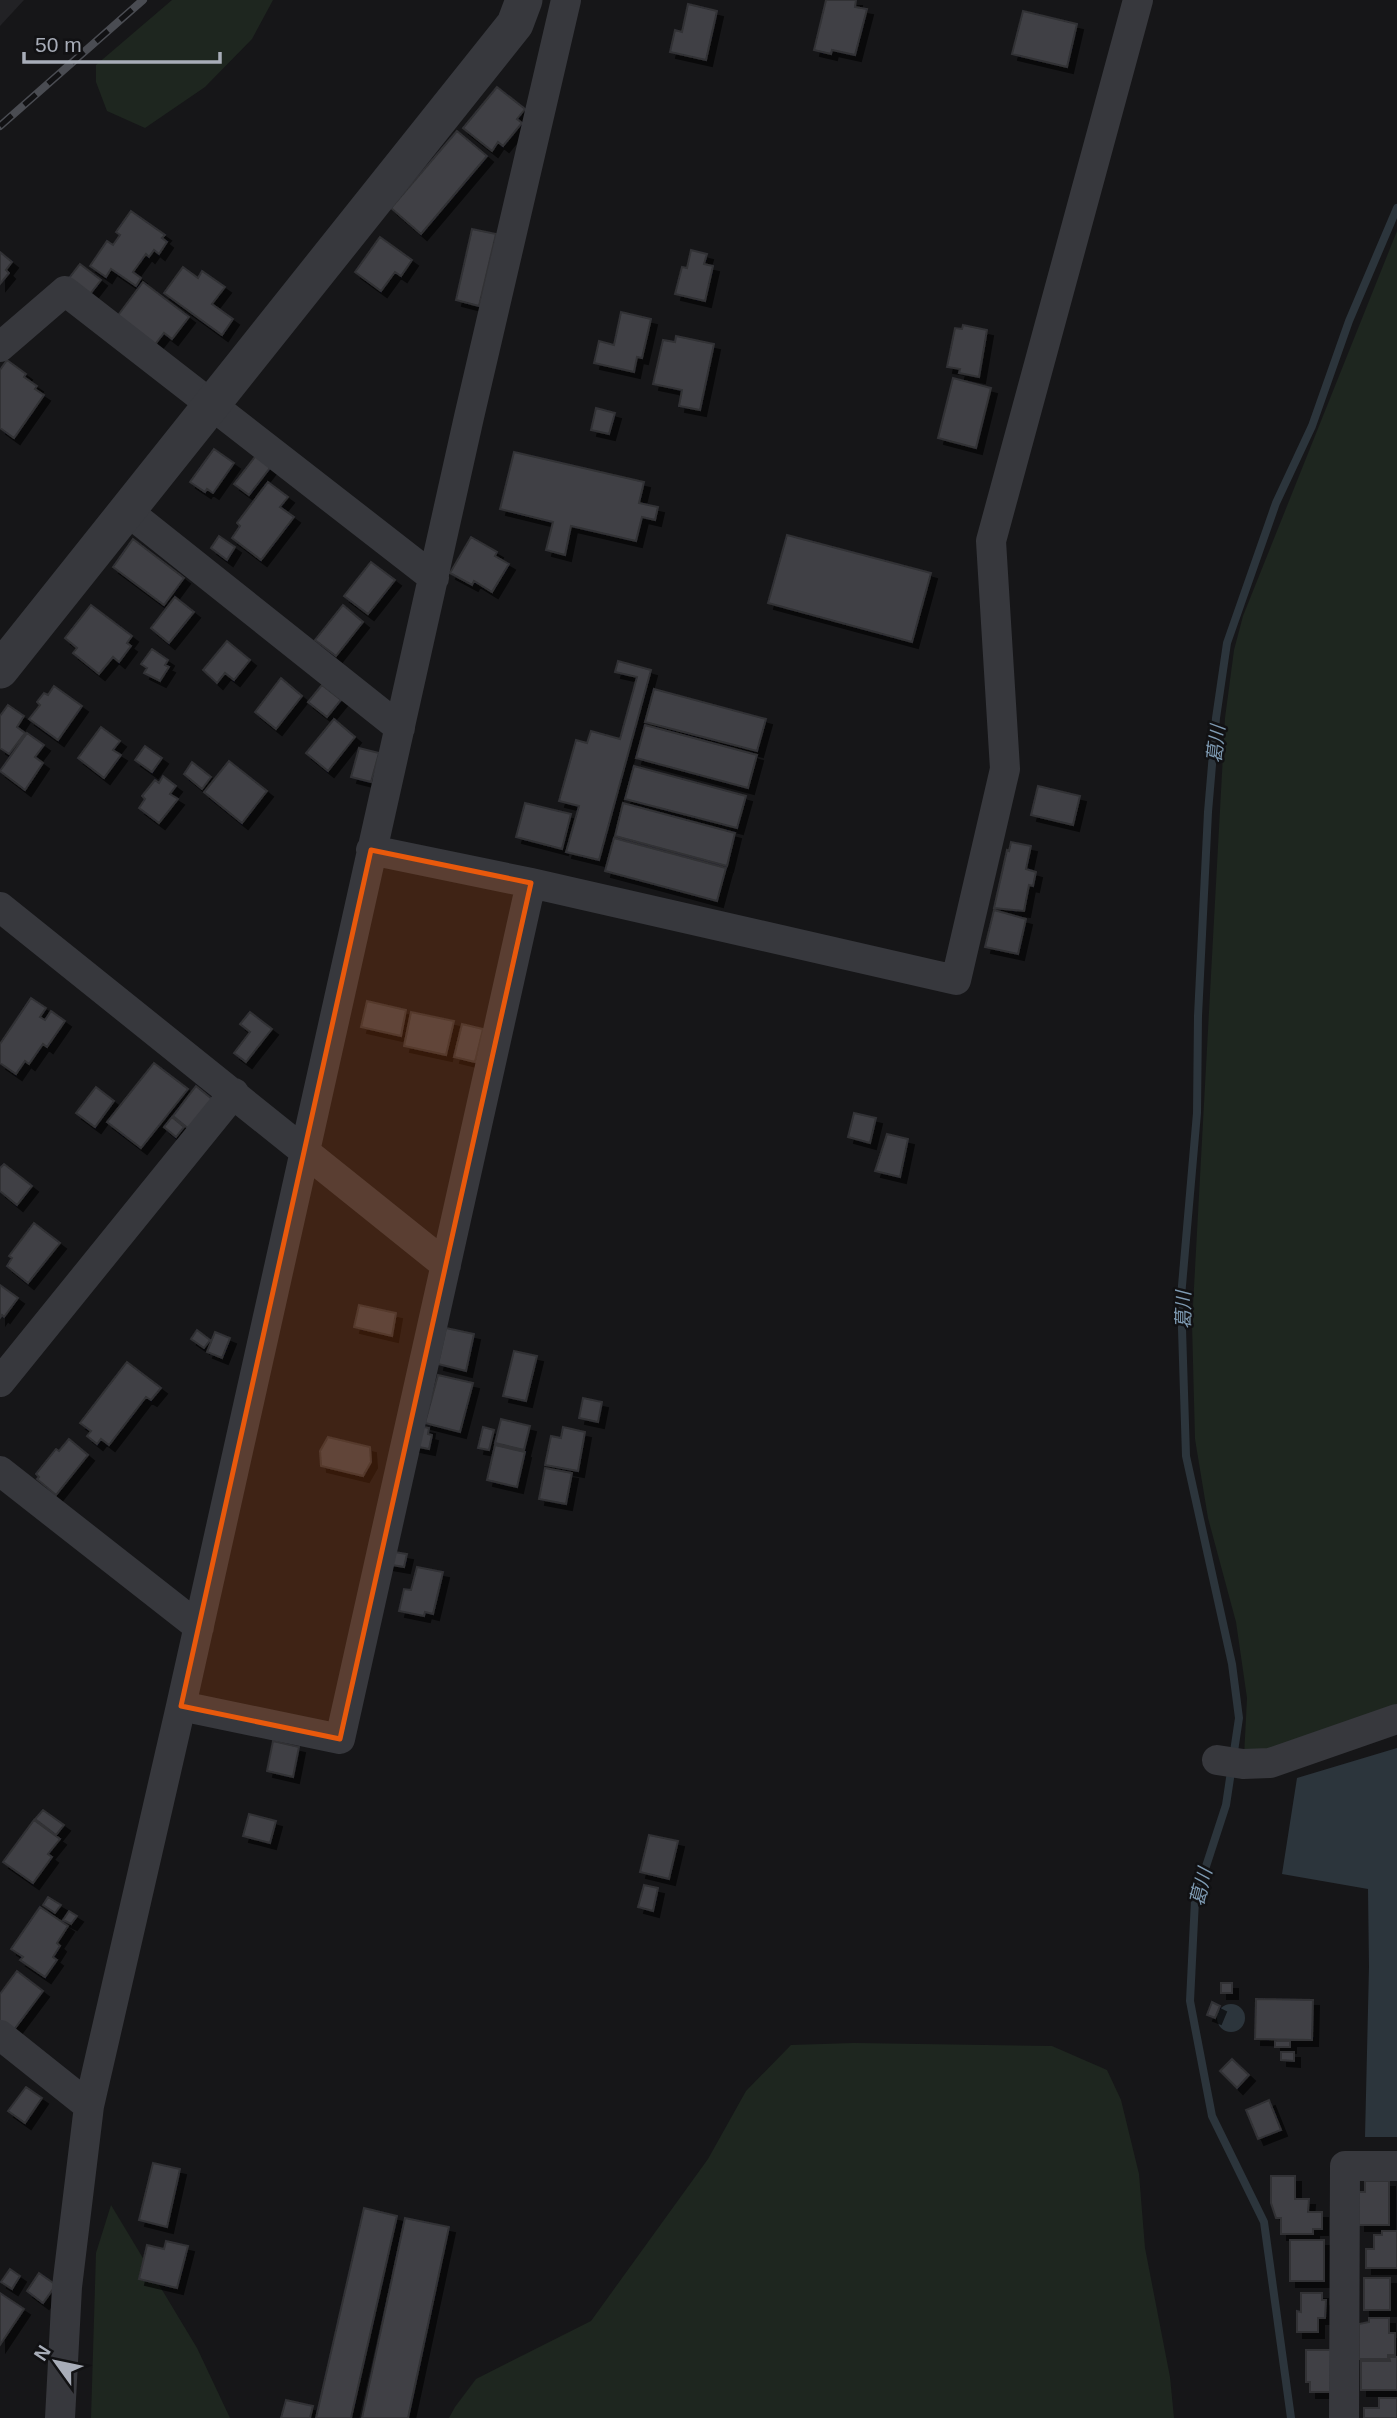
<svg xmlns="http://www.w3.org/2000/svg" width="1397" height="2418" font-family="Arial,'Noto Sans JP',sans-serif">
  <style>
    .built { fill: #222225 }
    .green { fill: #1e261f }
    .water { fill: #2c353c }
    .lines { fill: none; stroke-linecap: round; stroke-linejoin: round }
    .stream { stroke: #2c353c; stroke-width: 8 }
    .building { fill: #404145; stroke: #303034; stroke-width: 2; filter: url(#shadow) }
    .minor { stroke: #37383d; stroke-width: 30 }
    .tertiary { stroke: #37383d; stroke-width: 37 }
    .rail-casing { stroke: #4a4c52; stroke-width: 8 }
    .rail { stroke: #111113; stroke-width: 5; stroke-dasharray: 16; stroke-linecap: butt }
    .marked { fill: #e8590c; fill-opacity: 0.2; stroke: #e8590c; stroke-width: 5; stroke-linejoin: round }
    .labels { text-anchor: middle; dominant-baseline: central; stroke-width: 5; stroke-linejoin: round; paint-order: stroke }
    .water-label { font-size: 19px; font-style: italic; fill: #7f9bb3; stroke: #111113 }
  </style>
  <defs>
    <filter id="shadow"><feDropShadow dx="6" dy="6" stdDeviation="0" flood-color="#0009"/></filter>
  </defs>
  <rect width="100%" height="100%" fill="#161618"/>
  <path class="built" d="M 0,0 L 24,0 L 0,26 Z"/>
  <path class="green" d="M 172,0 L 273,0 L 252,39 L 205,87 L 145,128 L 107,111 L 96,82 L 96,65 Z
    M 1397,231 L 1397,1706 L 1244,1757 L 1247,1698 L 1236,1622 L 1208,1518 L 1195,1439 L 1192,1324 L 1225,718 L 1234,650 L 1243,616 Z
    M 854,2043 L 1052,2046 L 1107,2070 L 1121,2100 L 1139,2174 L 1145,2248 L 1170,2377 L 1174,2418 L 449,2418 L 455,2407 L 476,2379 L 591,2321 L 708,2159 L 746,2091 L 791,2045 Z
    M 111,2205 L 197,2348 L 230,2418 L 91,2418 L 96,2253 Z"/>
  <path class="water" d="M 1397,1748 L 1397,2137 L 1365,2137 L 1369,1967 L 1368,1889 L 1282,1874 L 1297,1778 Z
    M1217 2018a14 14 0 1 1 28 0a14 14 0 1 1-28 0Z"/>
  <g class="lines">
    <path class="stream" d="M 1291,2418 L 1264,2222 L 1212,2116 L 1190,2001 L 1195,1900 L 1226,1805 L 1239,1718 L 1232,1664 L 1186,1456 L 1181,1297 L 1197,1113 L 1198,1016 L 1208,812 L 1216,718 L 1227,643 L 1276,503 L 1312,426 L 1349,321 L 1397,208"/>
  </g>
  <path class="building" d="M 826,0 L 856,0 L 855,7 L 867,9 L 855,55 L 832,50 L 831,54 L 814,50 Z
    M 688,4 L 717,11 L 706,60 L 670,52 L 675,30 L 682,32 Z
    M 1023,11 L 1077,24 L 1067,67 L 1012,54 Z
    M 497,87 L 525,109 L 517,119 L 522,123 L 503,146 L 498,142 L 492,151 L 463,128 Z
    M 457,131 L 487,156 L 421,234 L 391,208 Z
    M 131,211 L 165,235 L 162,238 L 167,242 L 159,254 L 154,250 L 149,257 L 146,254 L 133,272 L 141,278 L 136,286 L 111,269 L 106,277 L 90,266 L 107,241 L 113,245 L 120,235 L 116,232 Z
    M 472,229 L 496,234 L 479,306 L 456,300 Z
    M 380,237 L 412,260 L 401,276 L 395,272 L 381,291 L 355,272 Z
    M 691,250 L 707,254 L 704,264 L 713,266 L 705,301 L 675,294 L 682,267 L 687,268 Z
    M 0,252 L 12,262 L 6,270 L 9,273 L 0,284 Z
    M 80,264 L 101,280 L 87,298 L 66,282 Z
    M 183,267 L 198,278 L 202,271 L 225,287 L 212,304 L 233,319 L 222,335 L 164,293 Z
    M 143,282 L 189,317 L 172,339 L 164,333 L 153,347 L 116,318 Z
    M 621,312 L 651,319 L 642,358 L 637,357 L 634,372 L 594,363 L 599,341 L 614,345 Z
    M 963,325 L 987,330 L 979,377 L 959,373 L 960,369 L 947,367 L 955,328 L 962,329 Z
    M 676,336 L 714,344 L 700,410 L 679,406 L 682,390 L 653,384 L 663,340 L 675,342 Z
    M 7,360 L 26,374 L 24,377 L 37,386 L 35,389 L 44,395 L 14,438 L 0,428 L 0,370 Z
    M 953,378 L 991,388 L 976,448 L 938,438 Z
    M 596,408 L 615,413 L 609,434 L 591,430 Z
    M 214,449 L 234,463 L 213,493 L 207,489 L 205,492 L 190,482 Z
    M 514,452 L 644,482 L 639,503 L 658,507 L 655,520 L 642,517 L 636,541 L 571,526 L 565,555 L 546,550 L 553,522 L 500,509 Z
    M 258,453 L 273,464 L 249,495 L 234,484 Z
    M 268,482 L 288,497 L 280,507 L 294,517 L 261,560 L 232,538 L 240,526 L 237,523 Z
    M 787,535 L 931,573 L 912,642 L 768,603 Z
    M 219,536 L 235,547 L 227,560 L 211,548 Z
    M 471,537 L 497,552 L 495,556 L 509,564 L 492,592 L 474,581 L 472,585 L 450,573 Z
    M 133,539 L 184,578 L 164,605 L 113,567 Z
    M 371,562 L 395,580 L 368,614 L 344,596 Z
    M 175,597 L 194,612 L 169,643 L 151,628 Z
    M 91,605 L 132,636 L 127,643 L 131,646 L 119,662 L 113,657 L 99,674 L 73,653 L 77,648 L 65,638 Z
    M 343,605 L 363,622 L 336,656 L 315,640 Z
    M 227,641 L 250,660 L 234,680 L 225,673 L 217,683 L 203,670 Z
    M 152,649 L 168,660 L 165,665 L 169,667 L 160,681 L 144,673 L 147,668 L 141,664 Z
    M 618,661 L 651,670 L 599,860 L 566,852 L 579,806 L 559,801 L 576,740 L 587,743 L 591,731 L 620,739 L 637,677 L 615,672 Z
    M 281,678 L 302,696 L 276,729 L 255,712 Z
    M 322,685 L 341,700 L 327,717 L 308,702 Z
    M 54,686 L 82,706 L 58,740 L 29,719 L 40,705 L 37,702 L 44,693 L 48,695 Z
    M 654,689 L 766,719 L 757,751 L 645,722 Z
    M 8,705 L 24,716 L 17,727 L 25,733 L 9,754 L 0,748 L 0,716 Z
    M 334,719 L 355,737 L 328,771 L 306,753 Z
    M 645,725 L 757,755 L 748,788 L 636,758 Z
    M 101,727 L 120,741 L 113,750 L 121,755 L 104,778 L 78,758 Z
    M 27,733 L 44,745 L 35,757 L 43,763 L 25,790 L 0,771 Z
    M 145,746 L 162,758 L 152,772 L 135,760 Z
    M 359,748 L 379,753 L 371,782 L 351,777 Z
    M 229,761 L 267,791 L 242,823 L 204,792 Z
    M 192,762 L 211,777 L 202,789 L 184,774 Z
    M 634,766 L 746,796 L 737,828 L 625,799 Z
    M 163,776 L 176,786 L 170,794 L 178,799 L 159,823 L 139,808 L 145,799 L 142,796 L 155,780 L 159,783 Z
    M 1038,786 L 1080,796 L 1073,825 L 1031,815 Z
    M 525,803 L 571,814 L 562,849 L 516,837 Z
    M 623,803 L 735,833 L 727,866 L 615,836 Z
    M 614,838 L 726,868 L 717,901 L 605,871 Z
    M 1011,842 L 1031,846 L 1026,869 L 1036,872 L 1033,886 L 1029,885 L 1024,911 L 994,908 L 1007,850 L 1009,851 Z
    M 994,910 L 1026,919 L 1018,954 L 985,947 Z
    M 31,998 L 46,1008 L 40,1017 L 45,1020 L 51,1011 L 65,1021 L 47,1047 L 43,1044 L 29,1064 L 25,1061 L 16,1074 L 0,1063 L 0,1044 Z
    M 367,1001 L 406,1010 L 401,1036 L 361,1027 Z
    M 250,1012 L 272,1029 L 246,1062 L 234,1053 L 250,1032 L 240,1024 Z
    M 411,1012 L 454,1021 L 446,1055 L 404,1046 Z
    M 462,1024 L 483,1029 L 475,1062 L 454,1057 Z
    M 154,1063 L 188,1089 L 141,1148 L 107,1122 Z
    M 196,1086 L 218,1104 L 195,1134 L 173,1116 Z
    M 96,1087 L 114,1101 L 95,1127 L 76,1113 Z
    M 854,1113 L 876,1118 L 870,1143 L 848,1137 Z
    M 172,1117 L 184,1127 L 176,1137 L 164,1127 Z
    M 887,1134 L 908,1139 L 900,1177 L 875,1171 Z
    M 4,1164 L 32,1186 L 17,1205 L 0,1191 L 0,1168 Z
    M 34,1223 L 60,1243 L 28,1283 L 7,1266 L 12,1258 L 9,1256 Z
    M 0,1285 L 18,1298 L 4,1317 L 2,1315 L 0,1318 Z
    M 359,1305 L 396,1313 L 392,1336 L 354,1327 Z
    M 446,1328 L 474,1334 L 466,1371 L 438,1364 Z
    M 197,1330 L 210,1340 L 204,1348 L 191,1339 Z
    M 215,1332 L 230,1338 L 222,1358 L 207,1352 Z
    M 514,1351 L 537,1356 L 526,1401 L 503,1396 Z
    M 127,1362 L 161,1388 L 151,1400 L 146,1397 L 109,1445 L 101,1439 L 97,1444 L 87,1436 L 91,1431 L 80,1423 Z
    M 438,1375 L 473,1383 L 460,1432 L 425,1423 Z
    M 583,1398 L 602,1402 L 598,1422 L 579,1418 Z
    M 501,1419 L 530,1426 L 524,1450 L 495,1443 Z
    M 419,1426 L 429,1428 L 428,1434 L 432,1435 L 429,1449 L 414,1446 Z
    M 483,1427 L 494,1430 L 489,1450 L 478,1448 Z
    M 563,1427 L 585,1432 L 578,1471 L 545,1465 L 551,1436 L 561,1438 Z
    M 328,1437 L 370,1447 L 371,1462 L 363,1476 L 321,1466 L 320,1451 Z
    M 69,1439 L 88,1455 L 56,1495 L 37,1479 L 39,1477 L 36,1474 L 56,1449 L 59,1451 Z
    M 495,1445 L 525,1452 L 517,1487 L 487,1480 Z
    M 545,1468 L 572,1473 L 566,1504 L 539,1499 Z
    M 389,1551 L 407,1554 L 404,1567 L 386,1564 Z
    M 417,1567 L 443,1572 L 433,1614 L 425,1612 L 424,1616 L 399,1611 L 404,1589 L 411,1590 Z
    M 273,1741 L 299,1747 L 293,1777 L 267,1771 Z
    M 43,1810 L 64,1825 L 56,1835 L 35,1819 Z
    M 249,1814 L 276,1821 L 270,1843 L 243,1836 Z
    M 34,1820 L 60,1839 L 48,1854 L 52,1857 L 33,1883 L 3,1862 Z
    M 649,1835 L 678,1841 L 669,1879 L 640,1872 Z
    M 644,1885 L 658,1888 L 653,1911 L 638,1907 Z
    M 48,1897 L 61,1905 L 55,1913 L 43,1905 Z
    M 40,1907 L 68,1926 L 57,1943 L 60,1946 L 53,1957 L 57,1960 L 45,1977 L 20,1960 L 23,1957 L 11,1949 Z
    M 69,1911 L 77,1916 L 71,1924 L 63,1920 Z
    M 17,1971 L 43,1991 L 13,2031 L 0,2021 L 0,1994 Z
    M 1221,1983 L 1232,1983 L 1232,1993 L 1221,1993 Z
    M 1256,1999 L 1313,2000 L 1312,2040 L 1255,2039 Z
    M 1212,2002 L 1220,2006 L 1215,2018 L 1207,2015 Z
    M 1275,2041 L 1290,2041 L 1290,2047 L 1275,2047 Z
    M 1281,2052 L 1294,2052 L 1294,2061 L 1281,2060 Z
    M 1232,2059 L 1249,2075 L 1237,2088 L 1220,2071 Z
    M 26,2087 L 42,2098 L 25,2123 L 8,2111 Z
    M 1269,2100 L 1281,2130 L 1258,2139 L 1246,2110 Z
    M 153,2163 L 180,2169 L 167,2227 L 139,2220 Z
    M 1271,2176 L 1295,2176 L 1295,2199 L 1309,2199 L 1308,2212 L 1322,2212 L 1322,2229 L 1313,2229 L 1313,2234 L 1281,2234 L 1281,2218 L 1276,2218 L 1271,2203 Z
    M 1365,2181 L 1389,2181 L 1389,2225 L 1359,2225 L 1359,2192 L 1365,2192 Z
    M 364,2208 L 397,2216 L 351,2418 L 316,2418 Z
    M 405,2218 L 449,2227 L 408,2418 L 362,2418 Z
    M 1382,2231 L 1397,2231 L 1397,2268 L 1366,2268 L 1366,2249 L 1374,2249 L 1374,2235 L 1382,2235 Z
    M 1290,2240 L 1324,2240 L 1324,2281 L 1290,2281 Z
    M 166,2241 L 188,2246 L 177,2288 L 139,2279 L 147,2245 L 164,2249 Z
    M 10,2269 L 20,2276 L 12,2289 L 1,2282 Z
    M 39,2273 L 56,2285 L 43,2303 L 27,2291 Z
    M 1364,2278 L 1390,2278 L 1390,2310 L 1364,2310 Z
    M 0,2293 L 24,2309 L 0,2345 Z
    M 1301,2293 L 1322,2293 L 1322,2300 L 1326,2300 L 1325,2318 L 1318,2318 L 1318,2332 L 1297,2332 L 1297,2311 L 1301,2312 Z
    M 1369,2318 L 1389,2318 L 1389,2333 L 1395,2333 L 1395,2355 L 1388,2355 L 1388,2359 L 1359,2359 L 1359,2324 L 1369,2322 Z
    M 1306,2350 L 1331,2350 L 1330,2392 L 1310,2392 L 1310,2382 L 1306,2382 Z
    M 1389,2357 L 1397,2357 L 1397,2390 L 1361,2390 L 1361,2361 L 1390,2361 Z
    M 1379,2398 L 1397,2398 L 1397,2418 L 1364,2418 L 1364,2408 L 1379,2408 Z
    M 286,2400 L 313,2406 L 310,2418 L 281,2418 Z"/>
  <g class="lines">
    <path class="minor" d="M 0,347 L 65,291 L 434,578
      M 126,510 L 400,728
      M 371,850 L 531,883 L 956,980 L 1005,769 L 991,541 L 1138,0
      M 0,907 L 446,1265
      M 0,1382 L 234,1093
      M 0,1471 L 199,1627
      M 181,1706 L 340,1739 L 531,883
      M 1217,1760 L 1243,1764 L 1270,1763 L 1397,1719
      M 0,2035 L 89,2106
      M 60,2418 L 67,2287 L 89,2106 L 181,1706 L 469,417 L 566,0
      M 1344,2418 L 1345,2166 L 1397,2166"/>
    <path class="tertiary" d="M 0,670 L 515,24 L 524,0"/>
    <g class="rail-casing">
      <path id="rail" d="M 0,126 L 143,0"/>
    </g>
    <use href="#rail" class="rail"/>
  </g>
  <path class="marked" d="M 371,850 L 531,883 L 340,1739 L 181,1706 Z"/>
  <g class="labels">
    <g class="water-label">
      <text transform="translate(1216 744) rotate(-84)">葛川</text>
      <text transform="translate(1183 1310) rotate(-90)">葛川</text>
      <text transform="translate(1201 1887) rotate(-76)">葛川</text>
    </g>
  </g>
  <g transform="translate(56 2362) rotate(303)" stroke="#111113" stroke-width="5" paint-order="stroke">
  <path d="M0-5L12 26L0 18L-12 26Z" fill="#a8adb8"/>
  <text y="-10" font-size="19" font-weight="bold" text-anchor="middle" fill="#a8adb8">N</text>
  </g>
  <path d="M24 52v10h196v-10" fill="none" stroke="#a8adb8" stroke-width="3.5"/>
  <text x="35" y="52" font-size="21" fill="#a8adb8" stroke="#111113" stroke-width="5" paint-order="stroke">50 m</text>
</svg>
